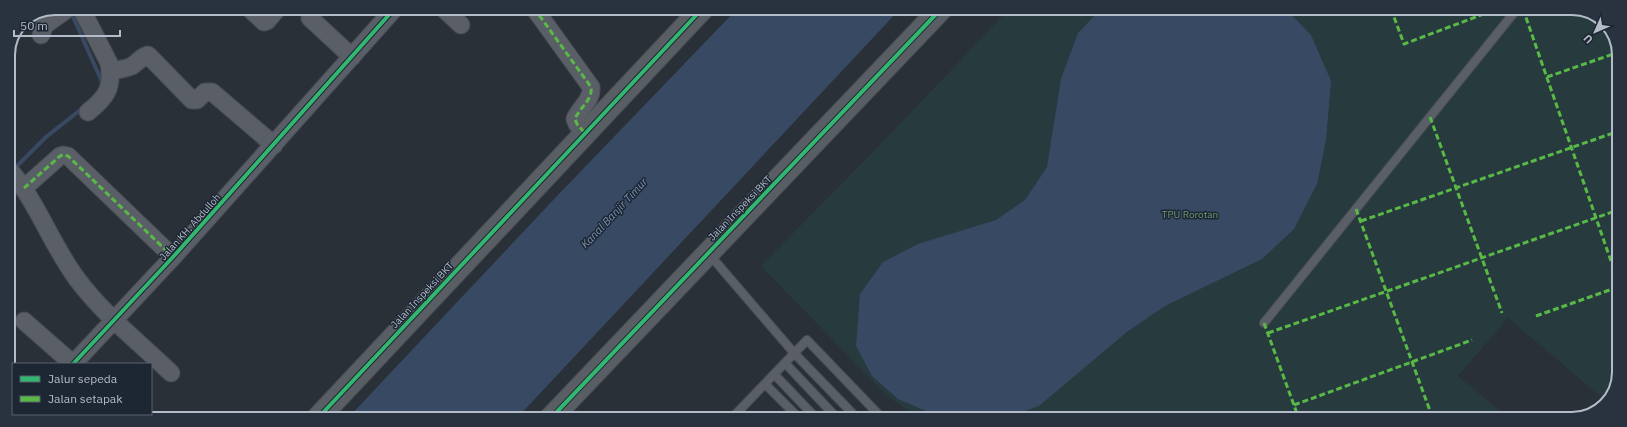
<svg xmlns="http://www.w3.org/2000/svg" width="1627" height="427" font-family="'IBM Plex Sans',sans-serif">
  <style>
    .green { fill: #273a3e }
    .water { fill: #384963 }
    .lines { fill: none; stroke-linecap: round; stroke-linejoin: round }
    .stream { stroke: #384963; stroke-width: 4 }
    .lane-casing { stroke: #484c53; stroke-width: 10 }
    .street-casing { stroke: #484c53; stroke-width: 19 }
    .secondary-casing { stroke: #484c53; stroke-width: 24 }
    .lane { stroke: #5a5e66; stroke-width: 8 }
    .street { stroke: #5a5e66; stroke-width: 17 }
    .secondary { stroke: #595d64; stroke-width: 22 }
    .quiet { stroke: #58b947; stroke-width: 3; stroke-dasharray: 6 3; stroke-linecap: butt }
    .cycleway-casing { stroke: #1d2633; stroke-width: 6 }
    .cycleway { stroke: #33b770; stroke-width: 4 }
    .labels { text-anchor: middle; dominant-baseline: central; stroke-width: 3; stroke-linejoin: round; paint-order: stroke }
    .street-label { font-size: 10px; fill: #b4bcc9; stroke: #1d2633 }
    .park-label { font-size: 10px; fill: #6b9a76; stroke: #1d2633 }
    .water-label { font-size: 11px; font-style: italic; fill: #7c92b1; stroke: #1d2633 }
    .rim { fill: none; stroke: #b4bcc9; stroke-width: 2 }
  </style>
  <rect width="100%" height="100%" fill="#2a3038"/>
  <path class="green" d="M 1009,9 L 1584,10 L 1608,24 L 1619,51 L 1617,384 L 1606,401 L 1508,318 L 1458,376 L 1510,419 L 919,418 L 887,396 L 761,266 L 899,125 Z"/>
  <path class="water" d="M 737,9 L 900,9 L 517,418 L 348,418 L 557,196 Z
    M 1101,9 L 1286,9 L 1311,35 L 1331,81 L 1326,140 L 1317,184 L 1294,229 L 1262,259 L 1165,306 L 1128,331 L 1039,406 L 1005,418 L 942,418 L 898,399 L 872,376 L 856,346 L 860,294 L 883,262 L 918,244 L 996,220 L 1025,200 L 1047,167 L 1061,79 L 1078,33 Z"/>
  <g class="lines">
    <path class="stream" d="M 71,12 L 102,82
      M 14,169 L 46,137 L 84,107"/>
    <g class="lane-casing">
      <path id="lane" d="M 709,254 L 794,353 L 857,418
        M 1264,323 L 1517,9
        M 785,363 L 837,418
        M 774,374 L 816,418
        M 765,384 L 799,418
        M 732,418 L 807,340 L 882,418"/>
    </g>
    <g class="street-casing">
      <path id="street" d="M 81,8 L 109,63 C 113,88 107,97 88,112
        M 249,8 L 264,22 L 267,21 L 278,8
        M 310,8 L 313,12 L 310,18 L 352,57
        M 443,8 L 461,25
        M 534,8 L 591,87 C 593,100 579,108 575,119 L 577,124 L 585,133
        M 41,35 L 45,25 L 69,8
        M 110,71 C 117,70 126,69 132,66 C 138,62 141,57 148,55 L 192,100 L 197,100 L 205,92 L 212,92 L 274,145
        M 8,168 C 37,201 51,244 77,279 C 103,314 140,343 171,373
        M 24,188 L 60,156 L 63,155 L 68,156 L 173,257
        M 24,321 L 73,364
        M 73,364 L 173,257 L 395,8"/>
    </g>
    <g class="secondary-casing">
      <path id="secondary" d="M 318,418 L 702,9
        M 551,418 L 941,9"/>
    </g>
    <use href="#lane" class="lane"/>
    <use href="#street" class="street"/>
    <use href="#secondary" class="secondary"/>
    <path class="quiet" d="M 534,8 L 591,87 C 593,100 579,108 575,119 L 577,124 L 585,133
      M 1391,9 L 1404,44 L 1497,9
      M 1523,9 L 1618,281
      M 1547,77 L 1619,52
      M 1430,117 L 1502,313
      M 24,188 L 60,156 L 63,155 L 68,156 L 173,257
      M 1356,209 L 1433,419
      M 1361,221 L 1619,131
      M 1536,316 L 1618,287
      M 1264,323 L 1299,419
      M 1268,333 L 1618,210
      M 1294,405 L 1472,340
      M 1460,419 L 1473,414 L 1479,419"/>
    <g class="cycleway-casing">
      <path id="cycleway" d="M 73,364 L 173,257 L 395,8
        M 318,418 L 702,9
        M 551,418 L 941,9"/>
    </g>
    <use href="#cycleway" class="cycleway"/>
  </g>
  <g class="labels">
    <g class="street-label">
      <text transform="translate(740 208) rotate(-46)">Jalan Inspeksi BKT</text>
      <text transform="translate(190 227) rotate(-48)">Jalan KH. Abdulloh</text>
      <text transform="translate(422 295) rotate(-47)">Jalan Inspeksi BKT</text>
    </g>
    <g class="park-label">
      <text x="1190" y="214">TPU Rorotan</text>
    </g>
    <g class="water-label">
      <text transform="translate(614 213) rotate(-47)">Kanal Banjir Timur</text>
    </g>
  </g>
  <path d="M0 0H1627V427H0ZM55 15H1572A40 40 0 0 1 1612 55V372A40 40 0 0 1 1572 412H55A40 40 0 0 1 15 372V55A40 40 0 0 1 55 15Z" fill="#29323f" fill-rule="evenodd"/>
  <path class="rim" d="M55 15H1572A40 40 0 0 1 1612 55V372A40 40 0 0 1 1572 412H55A40 40 0 0 1 15 372V55A40 40 0 0 1 55 15Z"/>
  <rect x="12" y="363" width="140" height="52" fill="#1d2633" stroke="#59626f"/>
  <rect x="20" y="376" width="20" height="6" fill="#33b770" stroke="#59626f"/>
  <text x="48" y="383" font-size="12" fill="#b4bcc9">Jalur sepeda</text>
  <rect x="20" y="396" width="20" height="6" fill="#58b947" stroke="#59626f"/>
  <text x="48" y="403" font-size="12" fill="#b4bcc9">Jalan setapak</text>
  <g transform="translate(1595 32) rotate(225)" stroke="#1d2633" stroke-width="3" paint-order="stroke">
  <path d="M0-3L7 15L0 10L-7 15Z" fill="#b4bcc9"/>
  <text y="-6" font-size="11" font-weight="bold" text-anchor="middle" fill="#b4bcc9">U</text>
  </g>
  <path d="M14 30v6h106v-6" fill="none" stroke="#b4bcc9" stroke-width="2"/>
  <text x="20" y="30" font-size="12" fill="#b4bcc9" stroke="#1d2633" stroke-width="3" paint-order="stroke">50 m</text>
</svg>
